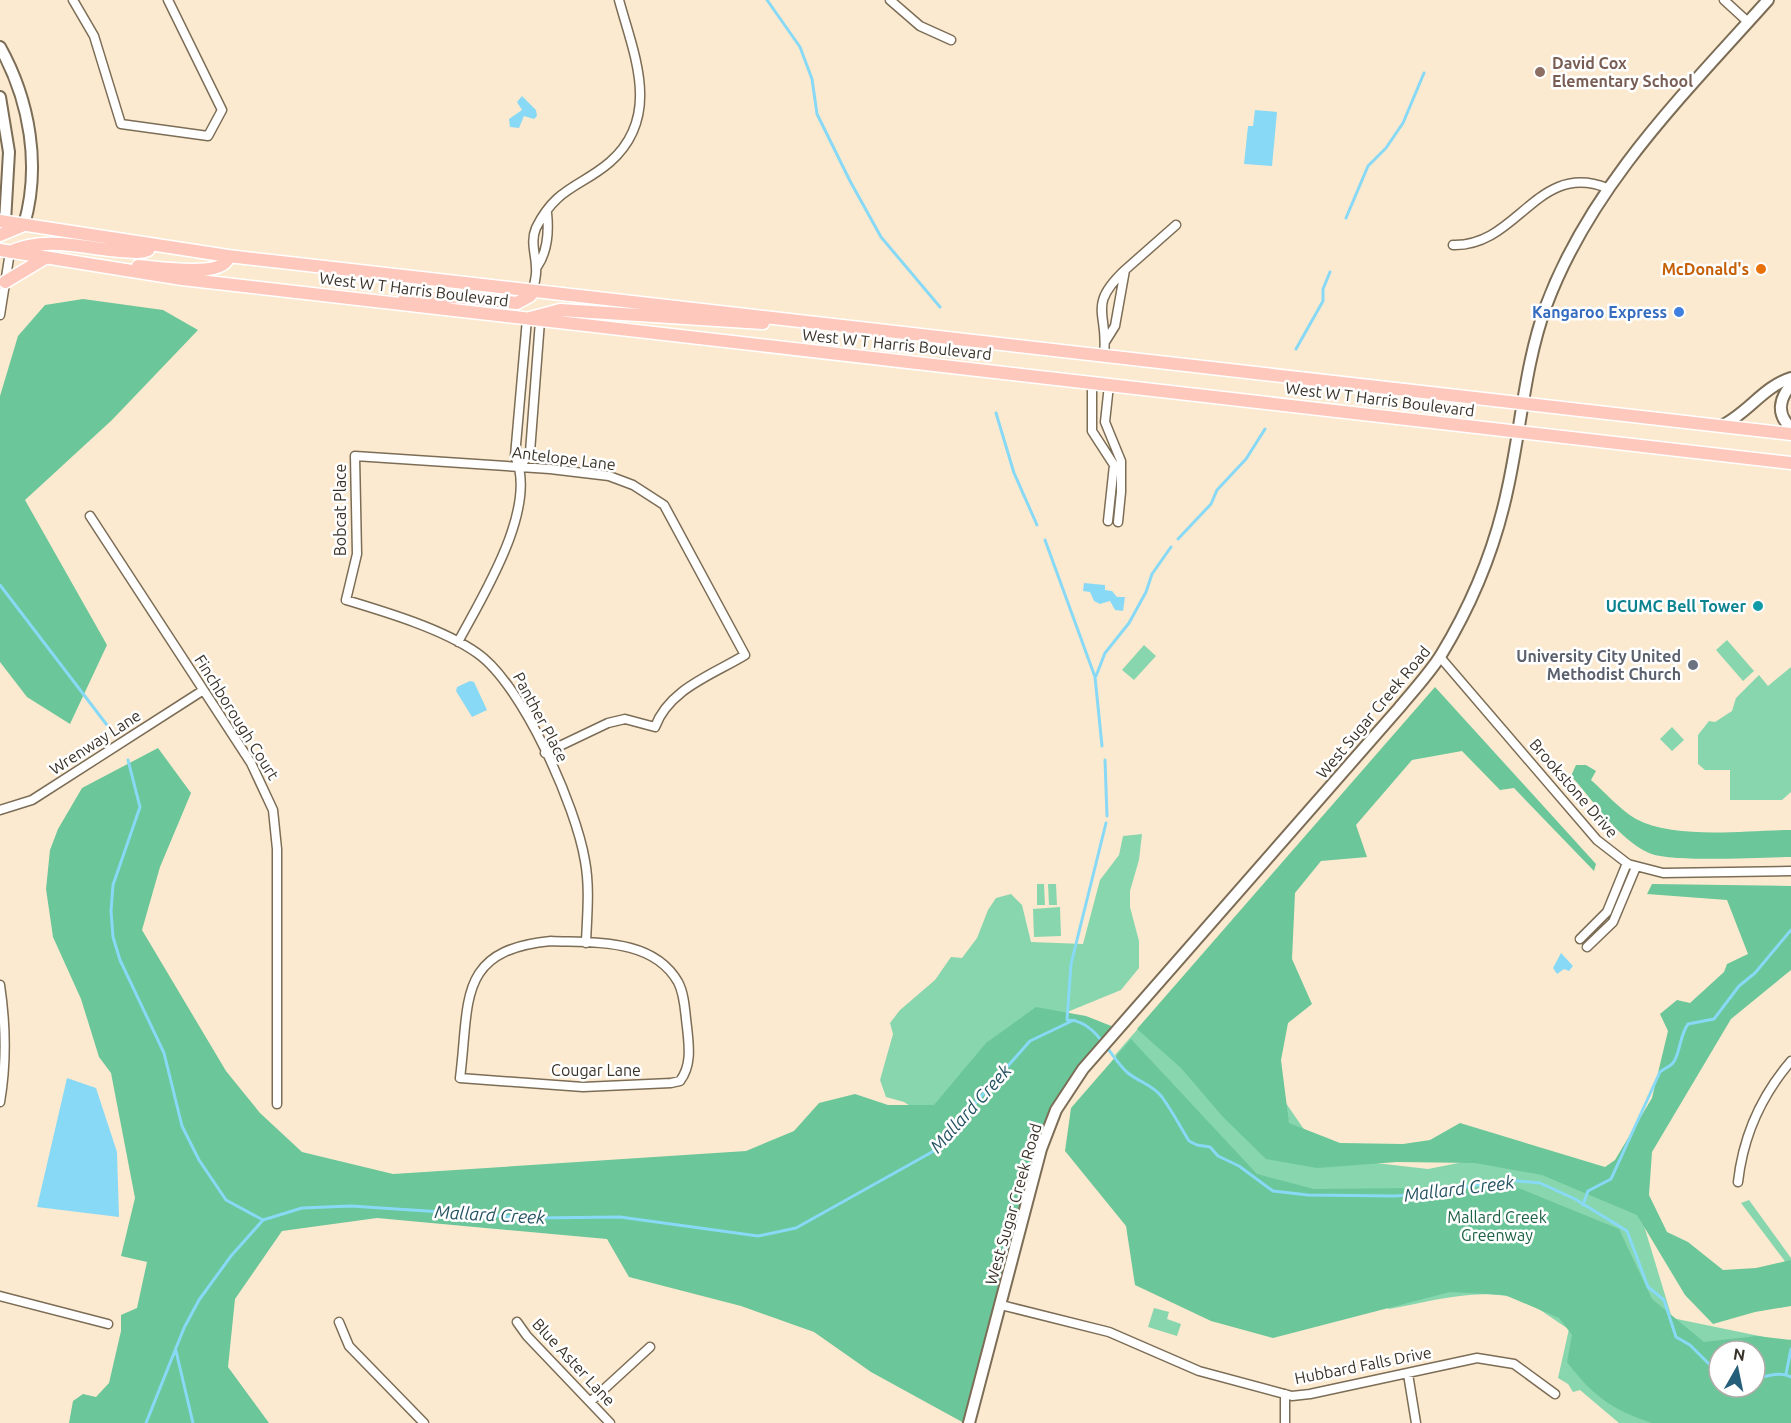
<svg xmlns="http://www.w3.org/2000/svg" width="1791" height="1423" font-family="Ubuntu,sans-serif">
  <style>
    .green { fill: #88d6ae }
    .forest { fill: #6bc699; fill-rule: evenodd }
    .water { fill: #88d9f5 }
    .lines { fill: none; stroke-linecap: round; stroke-linejoin: round }
    .stream { stroke: #88d9f5; stroke-width: 3 }
    .minor-casing { stroke: #7c6d56; stroke-width: 11 }
    .tertiary-casing { stroke: #7c6d56; stroke-width: 14 }
    .secondary-casing { stroke: #7c6d56; stroke-width: 14 }
    .primary-casing { stroke: #fff; stroke-width: 15 }
    .minor { stroke: #fff; stroke-width: 8 }
    .tertiary { stroke: #fff; stroke-width: 10 }
    .secondary { stroke: #fff; stroke-width: 10 }
    .primary { stroke: #fec9bc; stroke-width: 12 }
    .education-dot { fill: #8d6e63; stroke: #fff; stroke-width: 2 }
    .food-dot { fill: #e8710a; stroke: #fff; stroke-width: 2 }
    .shop-dot { fill: #3f7fe0; stroke: #fff; stroke-width: 2 }
    .culture-dot { fill: #0f9aa8; stroke: #fff; stroke-width: 2 }
    .worship-dot { fill: #6b7280; stroke: #fff; stroke-width: 2 }
    .labels { text-anchor: middle; dominant-baseline: central; stroke-width: 5; stroke-linejoin: round; paint-order: stroke }
    .education-label { font-size: 16px; font-weight: bold; fill: #785e54; stroke: #fff; text-anchor: start }
    .food-label { font-size: 16px; font-weight: bold; fill: #c56008; stroke: #fff; text-anchor: end }
    .street-label { font-size: 16px; fill: #3a3329; stroke: #fff }
    .shop-label { font-size: 16px; font-weight: bold; fill: #366cbe; stroke: #fff; text-anchor: end }
    .culture-label { font-size: 16px; font-weight: bold; fill: #0d838f; stroke: #fff; text-anchor: end }
    .worship-label { font-size: 16px; font-weight: bold; fill: #5b616d; stroke: #fff; text-anchor: end }
    .park-label { font-size: 16px; fill: #1c6143; stroke: #fff }
    .water-label { font-size: 18px; font-style: italic; fill: #255363; stroke: #fff }
  </style>
  <rect width="100%" height="100%" fill="#fcead0"/>
  <path class="green" d="M 1727,640 L 1754,671 L 1743,681 L 1716,650 Z
    M 1144,645 L 1156,656 L 1134,680 L 1122,670 Z
    M 1791,667 L 1791,792 L 1782,800 L 1730,800 L 1730,770 L 1705,770 L 1698,764 L 1698,735 L 1709,721 L 1715,722 L 1732,711 L 1736,698 L 1759,675 L 1768,686 Z
    M 1672,727 L 1684,740 L 1672,751 L 1660,739 Z
    M 1142,834 L 1139,860 L 1130,891 L 1130,907 L 1139,941 L 1139,968 L 1121,990 L 1060,1015 L 930,1119 L 904,1102 L 886,1097 L 880,1080 L 893,1034 L 890,1023 L 900,1010 L 935,980 L 951,957 L 962,958 L 977,938 L 988,910 L 996,898 L 1011,894 L 1022,905 L 1031,942 L 1083,944 L 1100,880 L 1119,855 L 1123,836 Z
    M 1286,859 L 1279,1093 L 1323,1157 L 1428,1169 L 1504,1154 L 1632,1186 L 1672,1318 L 1788,1342 L 1791,1339 L 1791,1382 L 1755,1351 L 1719,1351 L 1656,1423 L 1619,1423 L 1580,1390 L 1573,1392 L 1568,1384 L 1558,1378 L 1569,1329 C 1555,1321 1541,1309 1526,1302 C 1486,1284 1430,1302 1389,1309 L 1366,1294 L 1127,1072 L 1115,1055 Z
    M 1037,884 L 1044,884 L 1045,905 L 1037,905 Z
    M 1048,884 L 1056,884 L 1057,905 L 1049,905 Z
    M 1060,907 L 1061,936 L 1034,937 L 1033,909 Z
    M 1749,1200 L 1791,1258 L 1791,1276 L 1784,1260 L 1741,1203 Z
    M 1154,1308 L 1169,1312 L 1167,1319 L 1181,1324 L 1177,1336 L 1148,1327 Z"/>
  <path class="forest" d="M 83,299 L 163,310 L 198,330 L 112,420 L 25,500 L 107,645 L 70,724 L 27,697 L 0,662 L 0,396 L 18,336 L 45,305 Z
    M 1435,687 L 1596,864 L 1594,871 L 1514,788 L 1500,790 L 1462,751 L 1412,760 L 1356,825 L 1367,857 L 1321,861 L 1295,893 L 1292,959 L 1312,1004 L 1288,1023 L 1281,1060 L 1289,1123 L 1340,1143 L 1403,1144 L 1430,1140 L 1460,1123 L 1605,1167 L 1615,1160 L 1652,1098 L 1668,1031 L 1660,1014 L 1677,1000 L 1690,1003 L 1724,972 L 1727,964 L 1748,954 L 1727,900 L 1647,894 L 1652,884 L 1791,886 L 1791,970 L 1731,1019 L 1652,1152 L 1649,1195 L 1667,1232 L 1688,1242 L 1723,1270 L 1756,1268 L 1791,1260 L 1791,1306 L 1755,1312 L 1713,1324 L 1685,1295 L 1637,1215 L 1542,1175 L 1475,1163 L 1397,1162 L 1317,1168 L 1266,1159 L 1223,1117 L 1181,1068 L 1137,1029 Z
    M 158,748 L 191,793 L 160,867 L 142,930 L 226,1071 L 260,1113 L 302,1152 L 393,1174 L 746,1151 L 794,1131 L 819,1103 L 855,1094 L 888,1105 L 934,1105 L 986,1043 L 1036,1007 L 1086,1016 L 1119,1029 L 1056,1110 L 969,1423 L 964,1423 L 871,1372 L 814,1332 L 741,1306 L 629,1277 L 607,1239 L 377,1218 L 282,1231 L 235,1299 L 228,1367 L 269,1423 L 69,1423 L 73,1401 L 83,1394 L 96,1397 L 109,1383 L 121,1331 L 121,1315 L 137,1308 L 147,1262 L 121,1256 L 135,1198 L 111,1073 L 99,1057 L 81,999 L 53,937 L 46,889 L 50,850 L 58,829 L 82,788 Z
    M 1576,765 L 1586,765 L 1596,771 L 1591,780 C 1605,792 1620,810 1636,819 C 1676,840 1746,830 1791,830 L 1791,857 C 1763,857 1670,863 1649,853 C 1617,838 1594,801 1571,776 Z
    M 1131,1039 L 1257,1174 L 1314,1189 L 1516,1187 L 1619,1229 L 1652,1299 L 1704,1342 L 1757,1336 L 1791,1340 L 1791,1423 L 1652,1423 C 1612,1410 1592,1395 1567,1362 L 1572,1335 L 1559,1318 L 1505,1295 L 1450,1292 L 1273,1338 L 1211,1321 L 1135,1285 L 1126,1226 L 1065,1151 L 1071,1108 ZM 1719,1351 L 1755,1351 L 1755,1387 L 1719,1387 Z"/>
  <path class="water" d="M 522,96 L 536,110 L 537,116 L 534,119 L 524,116 L 519,128 L 510,127 L 509,119 L 522,110 L 517,102 Z
    M 1255,110 L 1277,112 L 1272,166 L 1244,164 L 1248,126 L 1253,126 Z
    M 1084,583 L 1105,585 L 1105,590 L 1112,591 L 1117,597 L 1125,597 L 1123,611 L 1115,610 L 1110,601 L 1100,604 L 1094,601 L 1090,592 L 1083,591 Z
    M 470,681 L 474,682 L 487,710 L 472,717 L 456,691 L 457,687 Z
    M 1561,953 L 1573,966 L 1569,971 L 1564,969 L 1557,974 L 1553,968 Z
    M 67,1078 L 96,1088 L 117,1152 L 119,1217 L 37,1207 Z"/>
  <g class="lines">
    <path class="stream" d="M 767,0 L 800,47 L 812,79 L 817,114 L 850,181 L 881,237 L 940,307
      M 1346,218 L 1368,166 L 1386,148 L 1403,123 L 1424,73
      M 1296,349 L 1323,301 L 1323,289 L 1330,272
      M 996,413 L 1014,473 L 1037,525
      M 1178,539 L 1211,504 L 1217,490 L 1246,459 L 1265,429
      M 1045,540 L 1095,677 L 1102,746
      M 0,585 L 113,733
      M 1096,676 L 1105,653 L 1129,623 L 1146,592 L 1152,574 L 1171,547
      M 128,760 L 140,807 L 113,885 L 111,911 L 113,937 L 120,960 L 164,1053 L 182,1126 L 199,1160 L 226,1200 L 263,1220
      M 1105,760 L 1107,816
      M 1106,823 L 1071,964 L 1067,1020 C 1096,1019 1110,1058 1128,1073 C 1139,1082 1153,1085 1162,1097 C 1172,1111 1180,1126 1189,1141 L 1197,1145 L 1210,1147 L 1218,1156 L 1239,1166 L 1273,1191 L 1308,1195 L 1395,1196 L 1425,1194 L 1506,1180 L 1540,1183 L 1575,1199 L 1627,1231 L 1648,1287 L 1664,1300 L 1676,1337 L 1690,1345 L 1719,1374
      M 1583,1205 L 1588,1191 L 1611,1179 L 1660,1072 C 1663,1069 1669,1067 1672,1064 C 1680,1057 1679,1036 1688,1024 L 1714,1019 L 1739,986 L 1755,973 L 1791,930
      M 176,1351 L 193,1423
      M 1786,1374 L 1791,1349
      M 1755,1379 C 1766,1376 1781,1371 1791,1377
      M 146,1423 L 184,1328 L 199,1300 L 231,1256 L 263,1220 L 302,1208 L 351,1206 L 533,1218 L 620,1217 L 758,1236 L 796,1228 L 932,1152 L 1030,1041 L 1074,1020"/>
    <g class="minor-casing">
      <path id="minor" d="M 73,0 L 94,36 L 121,124 L 208,136 L 222,110 L 168,0
        M 890,0 L 920,26 L 951,40
        M 1724,0 L 1748,22
        M 1453,245 C 1518,247 1537,160 1607,188
        M 537,267 C 548,251 549,232 547,213
        M 1125,270 L 1176,225
        M 533,291 C 534,284 537,275 536,268 C 536,254 530,242 536,228 C 556,187 581,187 610,162 C 662,116 634,55 619,0
        M 0,315 L 10,252
        M 1104,354 C 1109,313 1086,307 1125,270 L 1115,326 L 1105,342
        M 1092,383 L 1092,431 L 1114,465 L 1108,521
        M 1109,385 L 1105,422 L 1121,461 L 1121,492 L 1118,522
        M 520,467 L 530,452 L 540,321
        M 90,516 L 251,763 L 273,810 L 277,849 L 277,1104
        M 458,642 C 482,597 539,507 515,456 L 527,319
        M 1440,657 L 1597,840 L 1628,864 L 1663,873 L 1791,871
        M 545,753 L 608,723 L 625,719 L 655,727 C 669,689 712,675 745,655 L 664,505 L 633,485 L 609,476 L 550,469 L 355,456 L 357,554 L 346,600 C 386,612 443,629 477,653 C 522,684 576,806 585,861 C 590,888 587,916 586,943
        M 0,810 L 32,800 L 202,691
        M 1580,939 L 1607,912 L 1627,863
        M 551,941 C 594,943 653,938 678,982 C 685,995 685,1013 687,1027 C 689,1046 692,1065 680,1081 L 671,1083 L 583,1087 L 460,1078 C 470,1001 456,950 551,941 Z
        M 1587,947 L 1613,922 L 1636,867
        M 0,985 C 6,1025 7,1061 0,1102
        M 1738,1182 C 1743,1137 1761,1096 1791,1061
        M 0,1296 L 108,1324
        M 1001,1305 L 1109,1332 L 1199,1371 L 1292,1396 L 1310,1394 L 1477,1358 L 1514,1364 L 1555,1394
        M 339,1322 L 349,1346 L 424,1423
        M 517,1322 L 527,1336 L 610,1423
        M 1408,1374 L 1416,1423
        M 590,1402 L 650,1347
        M 1285,1423 L 1285,1394"/>
    </g>
    <g class="tertiary-casing">
      <path id="tertiary" d="M 0,47 C 30,101 41,166 24,225
        M 0,97 L 9,152 L 5,222
        M 1791,385 C 1779,399 1776,414 1791,428
        M 1721,426 C 1747,414 1764,386 1791,378"/>
    </g>
    <g class="secondary-casing">
      <path id="secondary" d="M 969,1423 L 1041,1149 L 1056,1110 L 1083,1069 L 1399,708 C 1413,691 1429,674 1441,655 C 1472,604 1496,545 1508,487 C 1521,428 1525,363 1546,306 C 1591,185 1684,94 1768,0"/>
    </g>
    <g class="primary-casing">
      <path id="primary" d="M 0,221 L 228,256 L 1791,434
        M 0,235 L 24,225
        M 0,250 L 182,279 L 1791,463
        M 10,252 C 45,236 83,248 120,251 C 129,251 140,254 148,250
        M 138,266 C 156,267 227,279 228,256
        M 5,282 L 45,258
        M 404,300 L 457,297 L 517,303 L 530,296 L 533,291
        M 530,318 L 560,310 L 763,323"/>
    </g>
    <use href="#minor" class="minor"/>
    <use href="#tertiary" class="tertiary"/>
    <use href="#secondary" class="secondary"/>
    <use href="#primary" class="primary"/>
  </g>
  <circle class="education-dot" cx="1540" cy="72" r="6"/>
  <circle class="food-dot" cx="1761" cy="269" r="6"/>
  <circle class="shop-dot" cx="1679" cy="312" r="6"/>
  <circle class="culture-dot" cx="1758" cy="606" r="6"/>
  <circle class="worship-dot" cx="1693" cy="665" r="6"/>
  <g class="labels">
    <g class="education-label">
      <text x="1552" y="63">David Cox<tspan x="1552" dy="18">Elementary School</tspan></text>
    </g>
    <g class="food-label">
      <text x="1749" y="269">McDonald's</text>
    </g>
    <g class="street-label">
      <text transform="translate(414 289) rotate(7)">West W T Harris Boulevard</text>
      <text transform="translate(897 344) rotate(6)">West W T Harris Boulevard</text>
      <text transform="translate(1380 399) rotate(7)">West W T Harris Boulevard</text>
      <text transform="translate(564 458) rotate(7)">Antelope Lane</text>
      <text transform="translate(340 510) rotate(-90)">Bobcat Place</text>
      <text transform="translate(1373 712) rotate(-50)">West Sugar Creek Road</text>
      <text transform="translate(237 717) rotate(58)">Finchborough Court</text>
      <text transform="translate(541 717) rotate(62)">Panther Place</text>
      <text transform="translate(95 742) rotate(-33)">Wrenway Lane</text>
      <text transform="translate(1574 788) rotate(49)">Brookstone Drive</text>
      <text x="596" y="1070">Cougar Lane</text>
      <text transform="translate(1013 1204) rotate(-74)">West Sugar Creek Road</text>
      <text transform="translate(574 1362) rotate(47)">Blue Aster Lane</text>
      <text transform="translate(1363 1365) rotate(-11)">Hubbard Falls Drive</text>
    </g>
    <g class="shop-label">
      <text x="1667" y="312">Kangaroo Express</text>
    </g>
    <g class="culture-label">
      <text x="1746" y="606">UCUMC Bell Tower</text>
    </g>
    <g class="worship-label">
      <text x="1681" y="656">University City United<tspan x="1681" dy="18">Methodist Church</tspan></text>
    </g>
    <g class="park-label">
      <text x="1497" y="1217">Mallard Creek<tspan x="1497" dy="18">Greenway</tspan></text>
    </g>
    <g class="water-label">
      <text transform="translate(970 1108) rotate(-48)">Mallard Creek</text>
      <text transform="translate(1459 1188) rotate(-7)">Mallard Creek</text>
      <text transform="translate(490 1214) rotate(3)">Mallard Creek</text>
    </g>
  </g>
  <g transform="translate(1737 1369) rotate(9)"><circle r="28" fill="#ffffff" stroke="#b0ada9" stroke-width="1.5"/>
  <path d="M0-4.5L10 22L0 15L-10 22Z" fill="#255e78"/>
  <text y="-9" font-size="16" font-weight="bold" text-anchor="middle" fill="#3a3329">N</text>
  </g>
</svg>
